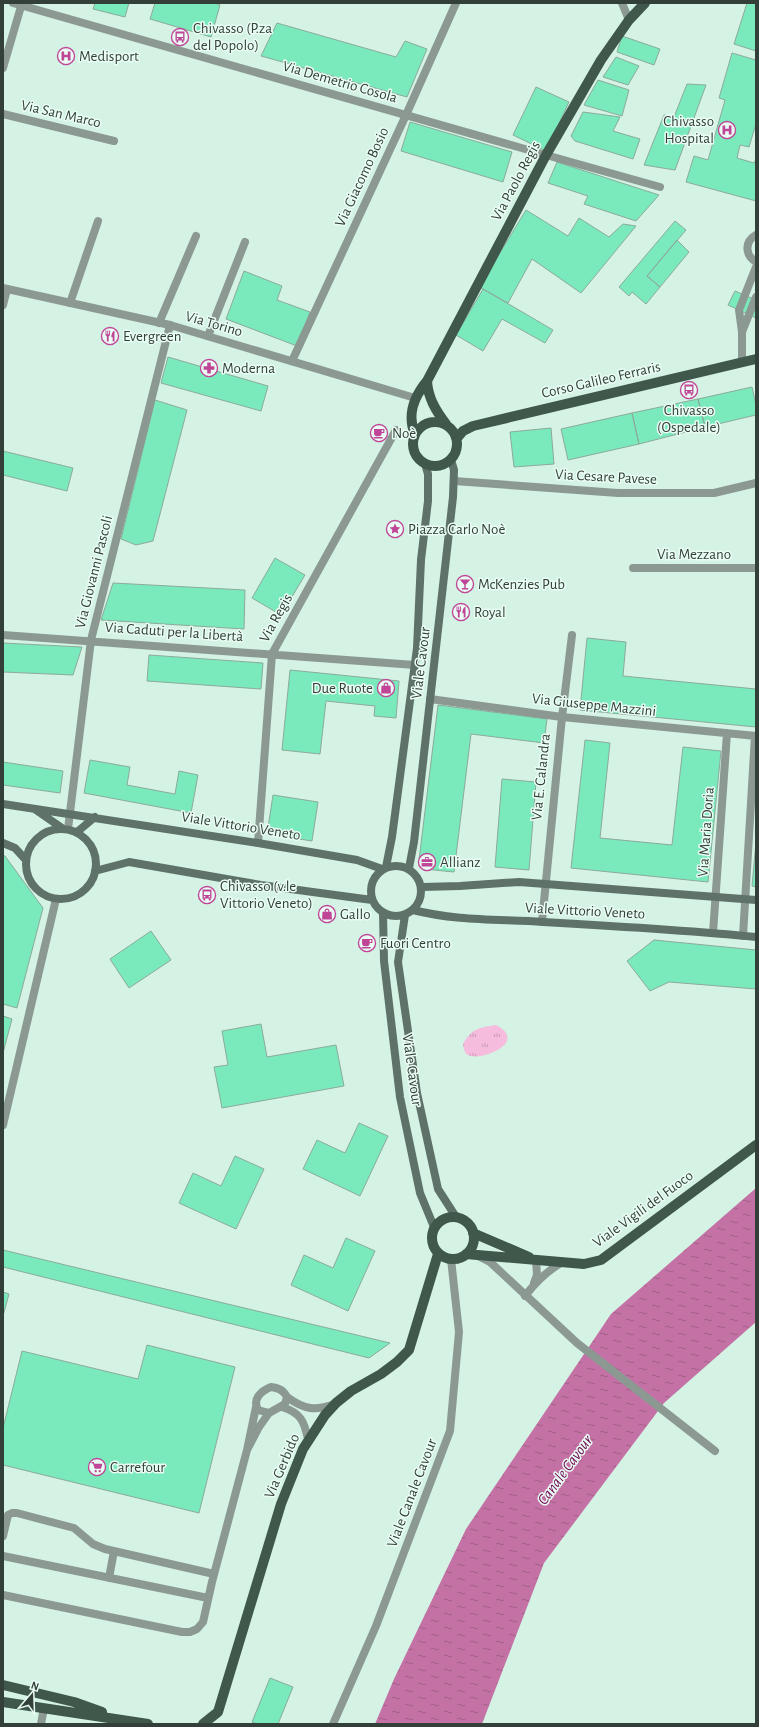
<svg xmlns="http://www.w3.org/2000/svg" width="759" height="1727" font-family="'Alegreya Sans',sans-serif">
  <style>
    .park { fill: url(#park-tufts) }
    .water { fill: url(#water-ripples) }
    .building { fill: #7ae9bc; stroke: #8caa9b }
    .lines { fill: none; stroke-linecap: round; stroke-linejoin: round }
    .service { stroke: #8c9993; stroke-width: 8 }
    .pedestrian { stroke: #8c9993; stroke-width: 8 }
    .minor { stroke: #8c9993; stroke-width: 8 }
    .tertiary { stroke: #8c9993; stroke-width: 8 }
    .secondary { stroke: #5f7269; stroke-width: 8 }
    .primary { stroke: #40574c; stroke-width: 10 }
    .labels { text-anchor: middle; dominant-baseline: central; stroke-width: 3; stroke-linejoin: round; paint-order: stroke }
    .poi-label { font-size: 15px; fill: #33403a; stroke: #eafdf4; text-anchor: start }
    .street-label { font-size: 15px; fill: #33403a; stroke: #eafdf4 }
    .water-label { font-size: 16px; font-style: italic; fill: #710854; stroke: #eafdf4 }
  </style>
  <defs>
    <pattern id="park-tufts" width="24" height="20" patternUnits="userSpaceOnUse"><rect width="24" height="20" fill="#f5bcdd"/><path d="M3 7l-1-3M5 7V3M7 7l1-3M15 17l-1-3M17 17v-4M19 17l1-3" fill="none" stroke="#c79ab4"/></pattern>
    <pattern id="water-ripples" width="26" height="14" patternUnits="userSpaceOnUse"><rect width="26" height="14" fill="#c472a5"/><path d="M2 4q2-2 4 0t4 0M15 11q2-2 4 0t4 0" fill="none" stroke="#a05f87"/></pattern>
  </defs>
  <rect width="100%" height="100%" fill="#d4f3e4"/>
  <path class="park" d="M 496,1025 C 529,1042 482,1062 468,1055 C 464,1053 464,1048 463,1044 C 472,1028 479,1028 496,1025 Z"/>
  <path class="water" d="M 756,1188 L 756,1322 L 664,1403 L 544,1563 L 482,1724 L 375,1724 L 394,1679 L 466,1529 L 611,1314 Z"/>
  <path class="building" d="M 95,3 L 129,3 L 125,17 L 93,9 Z
    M 155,3 L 215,3 L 220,5 L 211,37 L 150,19 Z
    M 747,3 L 756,3 L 756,51 L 734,44 Z
    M 277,23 L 396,57 L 405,41 L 427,49 L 407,97 L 261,56 Z
    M 622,36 L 660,49 L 654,65 L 617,52 Z
    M 732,53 L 756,60 L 756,124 L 749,147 L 740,145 L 737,158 L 754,163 L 756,159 L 756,201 L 686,182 L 694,156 L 708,160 L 725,100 L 719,98 Z
    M 616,57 L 639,66 L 628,85 L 603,77 Z
    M 598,80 L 629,90 L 622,116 L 584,105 Z
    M 687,84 L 706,85 L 675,170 L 644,165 L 664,115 L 674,117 Z
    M 536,87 L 569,102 L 546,151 L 513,135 Z
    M 583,112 L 620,117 L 613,131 L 640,139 L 633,159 L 575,141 L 571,136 Z
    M 410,122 L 512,152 L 503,182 L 401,151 Z
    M 557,162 L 659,195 L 636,221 L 584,204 L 588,196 L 548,183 Z
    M 526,210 L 568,236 L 579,218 L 609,237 L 623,224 L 636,226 L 581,293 L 532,259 L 508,303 L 479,287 Z
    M 675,221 L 686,230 L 647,276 L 660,287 L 646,304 L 632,292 L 629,296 L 619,287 Z
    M 677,240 L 689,252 L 660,287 L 647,276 Z
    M 244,271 L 282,286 L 277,300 L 310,312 L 297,346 L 226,319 Z
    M 483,289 L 553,330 L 545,343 L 502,319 L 483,351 L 456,335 Z
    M 735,291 L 756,300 L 756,318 L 728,305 Z
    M 168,357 L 268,386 L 261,411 L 161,383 Z
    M 752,387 L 756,405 L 756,415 L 705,427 L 698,399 Z
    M 698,399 L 705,427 L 639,444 L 632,413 Z
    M 155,400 L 187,410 L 153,541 L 136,545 L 121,539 Z
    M 632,413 L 639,444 L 568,460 L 561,429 Z
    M 551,428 L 554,464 L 514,467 L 510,432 Z
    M 3,451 L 73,468 L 67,491 L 3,475 Z
    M 275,558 L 305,575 L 281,615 L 252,598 Z
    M 113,583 L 245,590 L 244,629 L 101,620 Z
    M 587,638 L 626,642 L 623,676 L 756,689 L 756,727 L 580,710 Z
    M 3,643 L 82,647 L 73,675 L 3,672 Z
    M 149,655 L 263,663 L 261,689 L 147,681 Z
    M 290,670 L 399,681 L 396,718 L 374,716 L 375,706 L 326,701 L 320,754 L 282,750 Z
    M 438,705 L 547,719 L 544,743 L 471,734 L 454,872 L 424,869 L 419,860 Z
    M 585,740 L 610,743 L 600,838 L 672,845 L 683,747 L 721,751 L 708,882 L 571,868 Z
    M 90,760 L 130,767 L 127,785 L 175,794 L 179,771 L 198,775 L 191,813 L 84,793 Z
    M 3,762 L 63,771 L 60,793 L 3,785 Z
    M 502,779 L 536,782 L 529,870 L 495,867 Z
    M 273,795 L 318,802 L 312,841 L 267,834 Z
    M 756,842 L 756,887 L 752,886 Z
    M 3,855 L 5,856 L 43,908 L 17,1008 L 3,1004 Z
    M 151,931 L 171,960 L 129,988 L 110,959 Z
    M 654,940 L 756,950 L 756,989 L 669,982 L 650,991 L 627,961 Z
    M 3,1016 L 12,1019 L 3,1053 Z
    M 261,1024 L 267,1057 L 336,1045 L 344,1086 L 222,1108 L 214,1067 L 228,1065 L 222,1031 Z
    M 359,1123 L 388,1136 L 360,1196 L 303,1169 L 317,1140 L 345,1153 Z
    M 235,1156 L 264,1169 L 236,1229 L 179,1203 L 193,1173 L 221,1186 Z
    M 346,1238 L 375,1251 L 348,1311 L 291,1285 L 304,1255 L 333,1268 Z
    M 3,1250 L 390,1343 L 369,1358 L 3,1267 Z
    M 3,1292 L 9,1294 L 3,1316 Z
    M 147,1345 L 235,1367 L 199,1513 L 3,1465 L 3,1428 L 22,1351 L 138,1379 Z
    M 270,1678 L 293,1687 L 278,1724 L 257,1724 L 252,1722 Z"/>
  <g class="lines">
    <path class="service" d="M 756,235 C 744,242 745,255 756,262
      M 742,332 L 739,310 L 756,267
      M 208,336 L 245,242
      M 742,362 L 742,332 L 756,297
      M 271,1387 C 279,1388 283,1390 287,1397 L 285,1404 L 269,1413 L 258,1410 C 252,1399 261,1391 271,1387 Z
      M 287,1397 C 305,1410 315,1411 335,1404
      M 256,1407 L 247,1450 L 259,1427 L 269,1413
      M 282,1407 C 301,1413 304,1421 308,1439
      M 3,1536 L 8,1515 L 12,1513 L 17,1513 L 74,1528 L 93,1544 L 105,1549 L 214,1574
      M 3,1556 L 208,1598
      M 109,1578 L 114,1551
      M 3,1595 L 182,1632 L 190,1632 L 197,1629 L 203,1622 L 212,1582 L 247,1450
      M 41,1724 L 44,1708"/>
    <path class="pedestrian" d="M 3,288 L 170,325 L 415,398"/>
    <path class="minor" d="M 622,3 L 629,20
      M 3,68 L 22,3
      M 3,114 L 114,141
      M 546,155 L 660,187
      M 70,303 L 98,221
      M 3,305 L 7,289
      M 159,323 L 196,236
      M 292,361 L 406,115 L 456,3
      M 454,481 L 618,493 L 714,493 L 756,483
      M 633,568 L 756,568
      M 3,635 L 415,665
      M 430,699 L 562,717 L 756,736
      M 68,829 L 91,640 L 170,325
      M 258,843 L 272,654 L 396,430
      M 542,922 L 562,717 L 572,635
      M 713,933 L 727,733
      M 743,936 L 755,736
      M 3,1125 L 56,899
      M 478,1256 L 490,1262 L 577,1343 L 715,1451
      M 534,1283 L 537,1275 L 536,1260
      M 525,1296 C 535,1283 547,1271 561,1263
      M 333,1724 L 376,1626 L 450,1431 L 459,1332 L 451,1259"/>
    <path class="tertiary" d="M 13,3 L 546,155"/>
    <path class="secondary" d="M 3,804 L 258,843 L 357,860 L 382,869
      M 36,810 L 62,828
      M26 864a35 35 0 1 1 70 0a35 35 0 1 1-70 0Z
      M 77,832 L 95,817
      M 3,843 L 15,848 L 26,860
      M371 891a25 25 0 1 1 50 0a25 25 0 1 1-50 0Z
      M 386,867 L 392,837 L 417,648 L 421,560 L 428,501 L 428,474 L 425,464
      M 409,868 L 414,842 L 453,497 L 454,470 L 451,460
      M 95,871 L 129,862 L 261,885 L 372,900
      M 422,887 L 460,886 L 519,882 L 756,900
      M 413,910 C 456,921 500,919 543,922 C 614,926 685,930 756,937
      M 383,913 L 384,961 L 400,1097 L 420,1193 L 434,1227
      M 405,915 L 398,962 L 417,1093 L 438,1189 L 456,1217"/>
    <path class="primary" d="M 427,381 C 428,398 436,411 446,424
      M413 444a22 22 0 1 1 44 0a22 22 0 1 1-44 0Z
      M 415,435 C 407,415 413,398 427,381 L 546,155 L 601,60 L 629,20 L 645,3
      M 457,438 L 463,431 L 473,426 L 756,359
      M432 1238a21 21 0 1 1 42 0a21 21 0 1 1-42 0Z
      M 473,1233 L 529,1257
      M 466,1254 L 584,1264 L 601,1260 L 756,1145
      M 3,1685 L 74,1702 L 102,1712
      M 3,1702 L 148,1724
      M 203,1724 L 218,1712 L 281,1504 L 303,1449 L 325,1415 L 336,1403 L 351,1391 L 381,1374 L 397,1362 L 409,1350 L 438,1254"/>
  </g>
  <defs>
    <g id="bus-ring" transform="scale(0.9)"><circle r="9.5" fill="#eafdf4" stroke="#c04597" stroke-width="1.5"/><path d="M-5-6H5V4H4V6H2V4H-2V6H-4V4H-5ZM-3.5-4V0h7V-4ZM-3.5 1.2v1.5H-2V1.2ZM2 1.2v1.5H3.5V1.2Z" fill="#c04597"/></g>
    <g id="hospital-ring" transform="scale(0.9)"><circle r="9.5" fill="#eafdf4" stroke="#c04597" stroke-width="1.5"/><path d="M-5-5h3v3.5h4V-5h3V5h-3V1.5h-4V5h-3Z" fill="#c04597"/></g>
    <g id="restaurant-ring" transform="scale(0.9)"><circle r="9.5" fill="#eafdf4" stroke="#c04597" stroke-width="1.5"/><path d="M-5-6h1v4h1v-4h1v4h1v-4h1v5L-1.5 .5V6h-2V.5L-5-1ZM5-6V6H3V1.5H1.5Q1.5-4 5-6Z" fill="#c04597"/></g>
    <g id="pharmacy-ring" transform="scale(0.9)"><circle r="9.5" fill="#eafdf4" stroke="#c04597" stroke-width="1.5"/><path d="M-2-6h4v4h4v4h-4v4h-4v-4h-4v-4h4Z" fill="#c04597"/></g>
    <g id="cafe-ring" transform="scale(0.9)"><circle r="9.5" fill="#eafdf4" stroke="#c04597" stroke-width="1.5"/><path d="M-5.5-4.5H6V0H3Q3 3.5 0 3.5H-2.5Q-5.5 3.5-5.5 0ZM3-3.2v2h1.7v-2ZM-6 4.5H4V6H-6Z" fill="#c04597"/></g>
    <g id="sight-ring" transform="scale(0.9)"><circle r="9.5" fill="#eafdf4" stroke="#c04597" stroke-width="1.5"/><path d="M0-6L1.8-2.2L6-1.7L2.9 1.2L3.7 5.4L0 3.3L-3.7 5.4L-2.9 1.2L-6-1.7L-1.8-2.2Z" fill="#c04597"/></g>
    <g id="bar-ring" transform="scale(0.9)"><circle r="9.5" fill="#eafdf4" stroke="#c04597" stroke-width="1.5"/><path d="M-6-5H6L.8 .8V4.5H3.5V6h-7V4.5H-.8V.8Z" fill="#c04597"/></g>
    <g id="shop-ring" transform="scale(0.9)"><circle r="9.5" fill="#eafdf4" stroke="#c04597" stroke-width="1.5"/><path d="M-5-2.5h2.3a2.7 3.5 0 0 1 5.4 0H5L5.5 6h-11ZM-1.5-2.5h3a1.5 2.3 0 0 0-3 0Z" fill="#c04597"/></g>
    <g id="office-ring" transform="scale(0.9)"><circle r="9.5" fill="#eafdf4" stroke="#c04597" stroke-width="1.5"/><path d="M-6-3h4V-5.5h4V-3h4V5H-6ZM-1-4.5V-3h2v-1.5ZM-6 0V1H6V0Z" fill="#c04597"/></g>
    <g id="supermarket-ring" transform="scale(0.9)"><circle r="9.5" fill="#eafdf4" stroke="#c04597" stroke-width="1.5"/><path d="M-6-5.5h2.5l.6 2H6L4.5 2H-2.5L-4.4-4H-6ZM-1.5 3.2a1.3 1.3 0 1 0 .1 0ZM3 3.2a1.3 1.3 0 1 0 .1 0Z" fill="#c04597"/></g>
  </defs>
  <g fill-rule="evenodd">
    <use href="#bus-ring" x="180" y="37"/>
    <use href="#hospital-ring" x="66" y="56"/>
    <use href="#hospital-ring" x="727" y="130"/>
    <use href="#restaurant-ring" x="110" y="336"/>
    <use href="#pharmacy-ring" x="209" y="368"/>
    <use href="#bus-ring" x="689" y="390"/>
    <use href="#cafe-ring" x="379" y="433"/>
    <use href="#sight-ring" x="395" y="529"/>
    <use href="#bar-ring" x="465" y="584"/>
    <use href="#restaurant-ring" x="461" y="612"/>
    <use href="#shop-ring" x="386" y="688"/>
    <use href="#office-ring" x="427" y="862"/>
    <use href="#bus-ring" x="207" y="895"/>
    <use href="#shop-ring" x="327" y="914"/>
    <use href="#cafe-ring" x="367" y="943"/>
    <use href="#supermarket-ring" x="97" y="1467"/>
  </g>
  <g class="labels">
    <g class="poi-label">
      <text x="193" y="28">Chivasso (P.za<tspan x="193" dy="17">del Popolo)</tspan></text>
      <text x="79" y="56">Medisport</text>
      <text x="714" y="121" text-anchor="end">Chivasso<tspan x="714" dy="17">Hospital</tspan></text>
      <text x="123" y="336">Evergreen</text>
      <text x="222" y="368">Moderna</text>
      <text x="689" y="410" text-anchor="middle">Chivasso<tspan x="689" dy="17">(Ospedale)</tspan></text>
      <text x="392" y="433">Noè</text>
      <text x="408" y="529">Piazza Carlo Noè</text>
      <text x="478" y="584">McKenzies Pub</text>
      <text x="474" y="612">Royal</text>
      <text x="373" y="688" text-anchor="end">Due Ruote</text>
      <text x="440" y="862">Allianz</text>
      <text x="220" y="886">Chivasso (v.le<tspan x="220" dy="17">Vittorio Veneto)</tspan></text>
      <text x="340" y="914">Gallo</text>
      <text x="380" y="943">Fuori Centro</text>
      <text x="110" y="1467">Carrefour</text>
    </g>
    <g class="street-label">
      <text transform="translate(340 82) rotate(16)">Via Demetrio Cosola</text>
      <text transform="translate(61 114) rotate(13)">Via San Marco</text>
      <text transform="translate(362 177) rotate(-65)">Via Giacomo Bosio</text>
      <text transform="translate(516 181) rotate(-62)">Via Paolo Regis</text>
      <text transform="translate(214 324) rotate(16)">Via Torino</text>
      <text transform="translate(601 380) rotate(-13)">Corso Galileo Ferraris</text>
      <text transform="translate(606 477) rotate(3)">Via Cesare Pavese</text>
      <text x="694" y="554">Via Mezzano</text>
      <text transform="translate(94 572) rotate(-76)">Via Giovanni Pascoli</text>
      <text transform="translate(276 618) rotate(-61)">Via Regis</text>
      <text transform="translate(174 632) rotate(4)">Via Caduti per la Libertà</text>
      <text transform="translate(421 663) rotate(-83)">Viale Cavour</text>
      <text transform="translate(594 705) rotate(6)">Via Giuseppe Mazzini</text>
      <text transform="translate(541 777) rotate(-84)">Via E. Calandra</text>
      <text transform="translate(241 826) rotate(9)">Viale Vittorio Veneto</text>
      <text transform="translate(706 832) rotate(-86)">Via Maria Doria</text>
      <text transform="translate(585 911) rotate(3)">Viale Vittorio Veneto</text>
      <text transform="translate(412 1070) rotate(82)">Viale Cavour</text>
      <text transform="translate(643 1209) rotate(-36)">Viale Vigili del Fuoco</text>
      <text transform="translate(282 1466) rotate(-67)">Via Gerbido</text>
      <text transform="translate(412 1493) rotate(-69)">Viale Canale Cavour</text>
    </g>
    <g class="water-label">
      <text transform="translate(565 1470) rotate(-54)">Canale Cavour</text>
    </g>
  </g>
  <rect width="759" height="1727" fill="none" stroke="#33403a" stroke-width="8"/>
  <g transform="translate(32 1695) rotate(19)" stroke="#eafdf4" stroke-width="3" paint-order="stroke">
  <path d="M0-3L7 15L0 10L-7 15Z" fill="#33403a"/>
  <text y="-6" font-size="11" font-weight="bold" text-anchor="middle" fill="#33403a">N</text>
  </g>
</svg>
